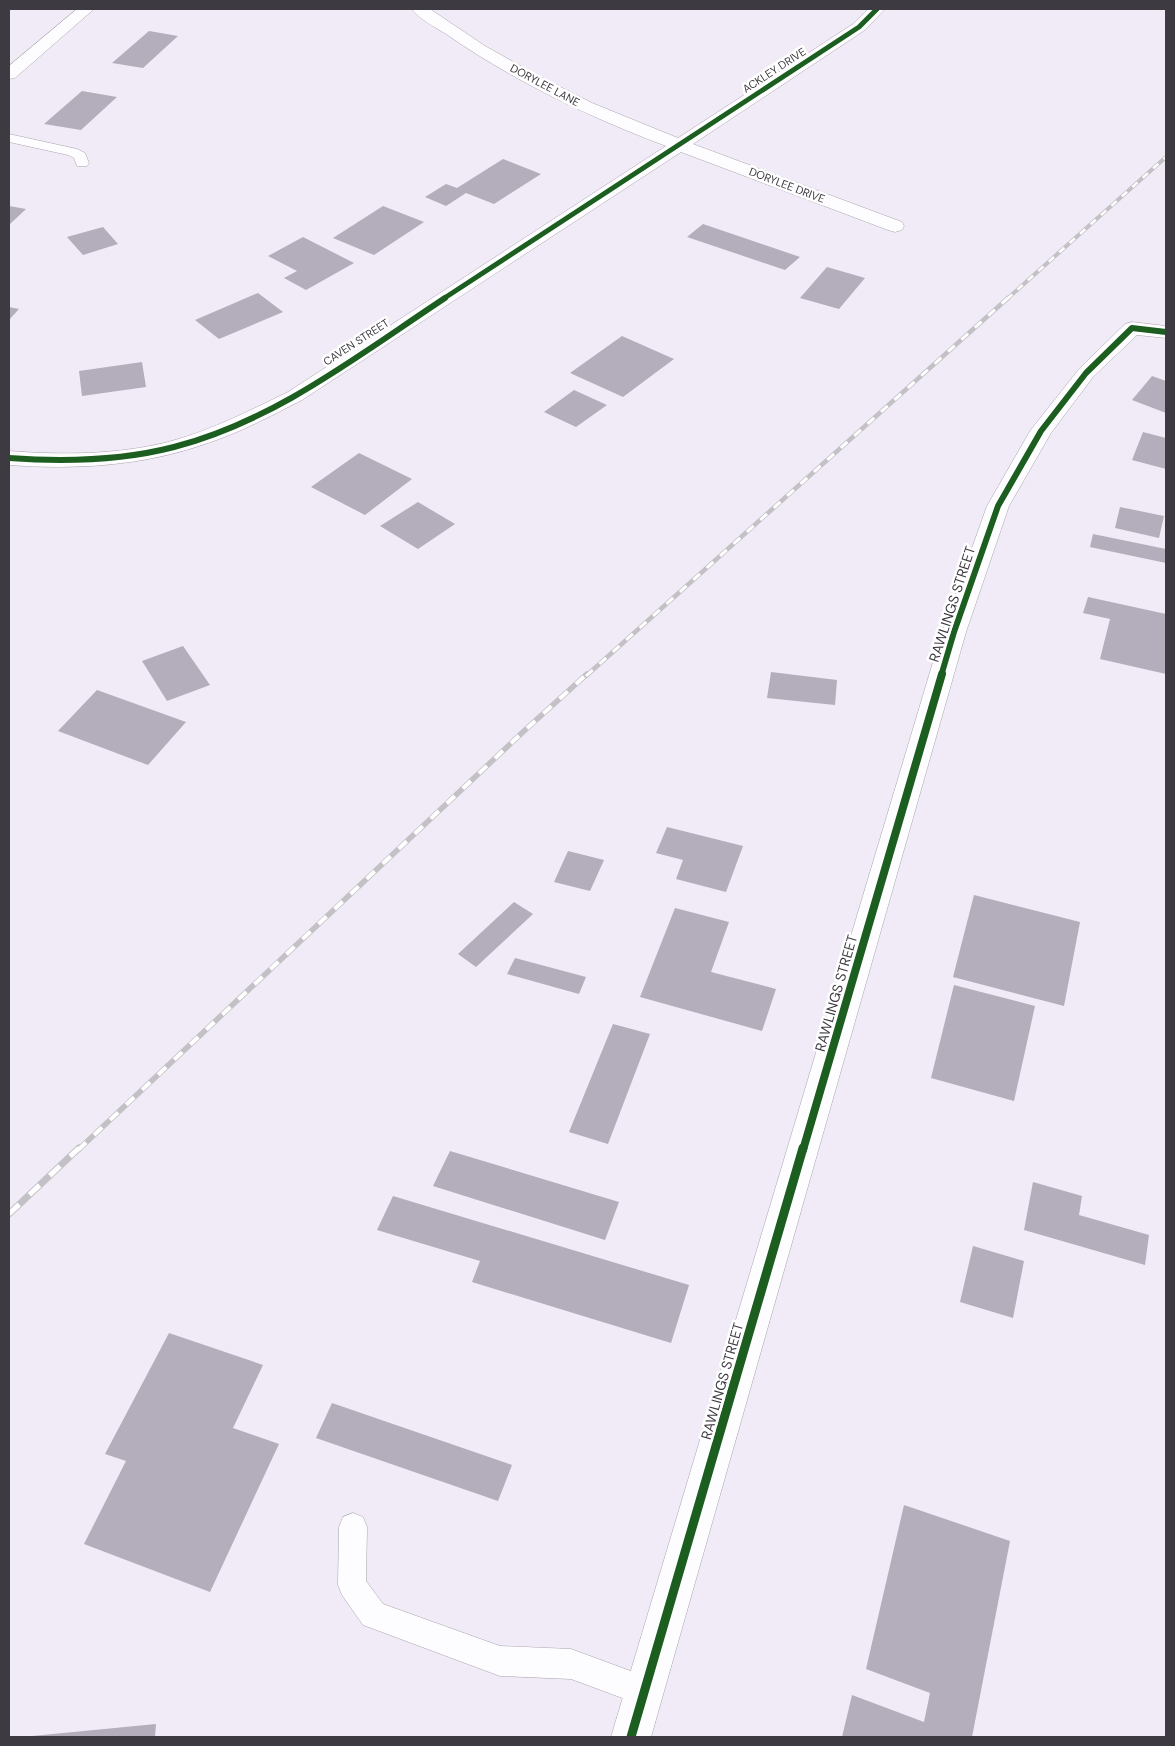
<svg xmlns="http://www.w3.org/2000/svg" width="1175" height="1746" font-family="'DM Sans',sans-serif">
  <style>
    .building { fill: #b4adbc }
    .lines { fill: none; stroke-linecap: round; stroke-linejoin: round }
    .service-casing { stroke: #a8a5ad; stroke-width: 1 }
    .minor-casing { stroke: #a8a5ad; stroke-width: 1 }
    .service { fill: #fdfcfe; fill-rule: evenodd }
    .minor { fill: #fdfcfe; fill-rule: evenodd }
    .rail-far3-casing { stroke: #c3c1c5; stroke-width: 4 }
    .rail-far2-casing { stroke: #c3c1c5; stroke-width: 4.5 }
    .rail-far1-casing { stroke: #c3c1c5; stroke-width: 5.5 }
    .rail-casing { stroke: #c3c1c5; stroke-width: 7 }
    .rail-far3 { stroke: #fff; stroke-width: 2.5; stroke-dasharray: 7; stroke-linecap: butt }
    .rail-far2 { stroke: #fff; stroke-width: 3; stroke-dasharray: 9; stroke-linecap: butt }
    .rail-far1 { stroke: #fff; stroke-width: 4; stroke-dasharray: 11; stroke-linecap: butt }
    .rail { stroke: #fff; stroke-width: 5; stroke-dasharray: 14; stroke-linecap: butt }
    .cycleway-far3-casing { stroke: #fff; stroke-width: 7 }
    .cycleway-far2-casing { stroke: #fff; stroke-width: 9 }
    .cycleway-far1-casing { stroke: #fff; stroke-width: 11 }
    .cycleway-casing { stroke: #fff; stroke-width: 12 }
    .cycleway-far3 { stroke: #1b5e20; stroke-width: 5 }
    .cycleway-far2 { stroke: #1b5e20; stroke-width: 6 }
    .cycleway-far1 { stroke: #1b5e20; stroke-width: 8 }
    .cycleway { stroke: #1b5e20; stroke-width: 9 }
    .labels { text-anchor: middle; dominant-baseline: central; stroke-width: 5; stroke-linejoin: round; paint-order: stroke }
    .far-street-label { font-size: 11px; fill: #3d3a41; stroke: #fff }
    .street-label { font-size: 14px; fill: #3d3a41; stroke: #fff }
  </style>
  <rect width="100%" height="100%" fill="#f0ebf6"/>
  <path class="building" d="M 149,31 L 178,36 L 143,68 L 112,63 Z
    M 82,91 L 117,97 L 81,130 L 44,124 Z
    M 503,159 L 541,174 L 494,204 L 466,193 L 446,206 L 425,197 L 446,184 L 457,188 Z
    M 9,206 L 26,209 L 9,225 Z
    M 383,206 L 424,222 L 374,255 L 333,238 Z
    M 703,224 L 800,257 L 785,270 L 687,237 Z
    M 103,227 L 118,244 L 83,255 L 67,237 Z
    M 303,237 L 354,263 L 306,290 L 284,278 L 297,271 L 268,256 Z
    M 827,267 L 865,278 L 839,309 L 800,298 Z
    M 258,293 L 283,312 L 219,339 L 195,320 Z
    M 9,307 L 19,309 L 9,320 Z
    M 622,336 L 674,359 L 623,397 L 570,373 Z
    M 142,362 L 146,387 L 82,396 L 79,371 Z
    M 1152,376 L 1166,381 L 1166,413 L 1132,400 Z
    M 574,390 L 607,405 L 576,427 L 544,412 Z
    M 1143,432 L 1166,438 L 1166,469 L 1132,460 Z
    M 359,453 L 412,479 L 365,515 L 311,487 Z
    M 418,502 L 455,524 L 418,549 L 380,526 Z
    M 1120,507 L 1164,516 L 1159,538 L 1115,528 Z
    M 1093,534 L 1166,549 L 1166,563 L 1090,547 Z
    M 1088,597 L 1166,614 L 1166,674 L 1100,659 L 1110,619 L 1083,613 Z
    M 183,646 L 210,685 L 167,701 L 142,661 Z
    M 771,672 L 837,680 L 835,705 L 767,698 Z
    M 97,690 L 186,722 L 148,765 L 58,731 Z
    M 667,827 L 743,846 L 726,892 L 676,879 L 683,860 L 656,853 Z
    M 568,851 L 604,860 L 590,891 L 554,882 Z
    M 974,895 L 1080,922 L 1064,1006 L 953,977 Z
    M 514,902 L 533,914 L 476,967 L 458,954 Z
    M 675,908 L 729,922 L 711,972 L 776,989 L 762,1031 L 640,997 Z
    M 515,958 L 586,977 L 579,994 L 507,974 Z
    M 954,985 L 1035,1006 L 1014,1101 L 931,1078 Z
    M 613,1024 L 650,1034 L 608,1144 L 569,1132 Z
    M 450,1151 L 619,1202 L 605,1240 L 433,1186 Z
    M 1033,1182 L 1082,1196 L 1079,1215 L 1149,1235 L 1145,1265 L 1024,1230 Z
    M 393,1196 L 689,1285 L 671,1343 L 472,1282 L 480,1261 L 377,1230 Z
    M 973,1246 L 1024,1261 L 1013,1318 L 960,1302 Z
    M 169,1333 L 263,1365 L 233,1428 L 279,1444 L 210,1592 L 84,1544 L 126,1461 L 105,1454 Z
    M 332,1403 L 512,1465 L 498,1501 L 316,1438 Z
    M 904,1505 L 1010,1541 L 972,1737 L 842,1737 L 852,1695 L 924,1722 L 930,1693 L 866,1669 Z
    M 156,1724 L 155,1737 L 32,1737 L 32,1736 Z"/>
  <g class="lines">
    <g class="service-casing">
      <path id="service" d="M 9,134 L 77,149 L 85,153 L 89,163 L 87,166 L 77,166 L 74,158 L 68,155 L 9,142 Z
        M 353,1513 L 363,1517 L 367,1527 L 366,1581 L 383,1604 L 500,1646 L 571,1649 L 655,1680 L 659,1691 L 655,1702 L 644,1706 L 571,1679 L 500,1676 L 363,1625 L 342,1595 L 338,1585 L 339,1527 L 343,1517 Z"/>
    </g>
    <g class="minor-casing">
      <path id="minor" d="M 77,9 L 94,9 L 15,78 L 9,79 L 9,66 Z
        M 412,9 L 430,9 L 485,46 L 535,74 L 592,103 L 678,138 L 853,24 L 868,9 L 885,9 L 865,30 L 693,144 L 902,222 L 904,226 L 902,230 L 895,232 L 888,230 L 681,152 L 302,400 C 271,416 239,433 205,444 C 142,466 75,470 9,465 L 9,451 C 62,455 116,455 168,442 C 210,431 249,411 288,392 L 666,146 C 589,117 514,81 446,34 C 435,27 419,19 412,9 Z
        M 1132,322 L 1166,326 L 1166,338 L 1137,335 L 1093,377 L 1051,433 L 1009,506 L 966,632 L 651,1737 L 611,1737 L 942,632 L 987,506 L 1030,431 L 1079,369 L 1125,324 Z"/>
    </g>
    <use href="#service" class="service"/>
    <use href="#minor" class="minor"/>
    <g class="rail-far3-casing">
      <path id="rail-far3" d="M 1007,299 L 1166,157"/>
    </g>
    <g class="rail-far2-casing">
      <path id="rail-far2" d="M 586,676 L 1008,298"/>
    </g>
    <g class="rail-far1-casing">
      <path id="rail-far1" d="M 78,1150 L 524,731 L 587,674"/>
    </g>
    <g class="rail-casing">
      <path id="rail" d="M 9,1214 L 79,1148"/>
    </g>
    <use href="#rail-far3" class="rail-far3"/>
    <use href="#rail-far2" class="rail-far2"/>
    <use href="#rail-far1" class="rail-far1"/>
    <use href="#rail" class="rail"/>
    <g class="cycleway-far3-casing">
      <path id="cycleway-far3" d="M 443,299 L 859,27 L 877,9"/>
    </g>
    <g class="cycleway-far2-casing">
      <path id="cycleway-far2" d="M 9,458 C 64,462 120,461 174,447 C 275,421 360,354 445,298
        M 941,676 L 954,632 L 998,506 L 1041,431 L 1086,373 L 1132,328 L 1166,332"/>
    </g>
    <g class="cycleway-far1-casing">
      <path id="cycleway-far1" d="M 803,1150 L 942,674"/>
    </g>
    <g class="cycleway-casing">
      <path id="cycleway" d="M 631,1737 L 803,1148"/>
    </g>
    <use href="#cycleway-far3" class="cycleway-far3"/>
    <use href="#cycleway-far2" class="cycleway-far2"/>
    <use href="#cycleway-far1" class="cycleway-far1"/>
    <use href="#cycleway" class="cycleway"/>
  </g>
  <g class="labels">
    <g class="far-street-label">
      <text transform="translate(774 70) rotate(-33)">ACKLEY DRIVE</text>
      <text transform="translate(545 85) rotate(28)">DORYLEE LANE</text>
      <text transform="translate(787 185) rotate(21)">DORYLEE DRIVE</text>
      <text transform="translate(356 342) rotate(-33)">CAVEN STREET</text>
    </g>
    <g class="street-label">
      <text transform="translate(952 604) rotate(-72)">RAWLINGS STREET</text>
      <text transform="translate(836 993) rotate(-74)">RAWLINGS STREET</text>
      <text transform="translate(722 1381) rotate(-74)">RAWLINGS STREET</text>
    </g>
  </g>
  <rect width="1175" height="1746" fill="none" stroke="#3d3a41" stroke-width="20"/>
</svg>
